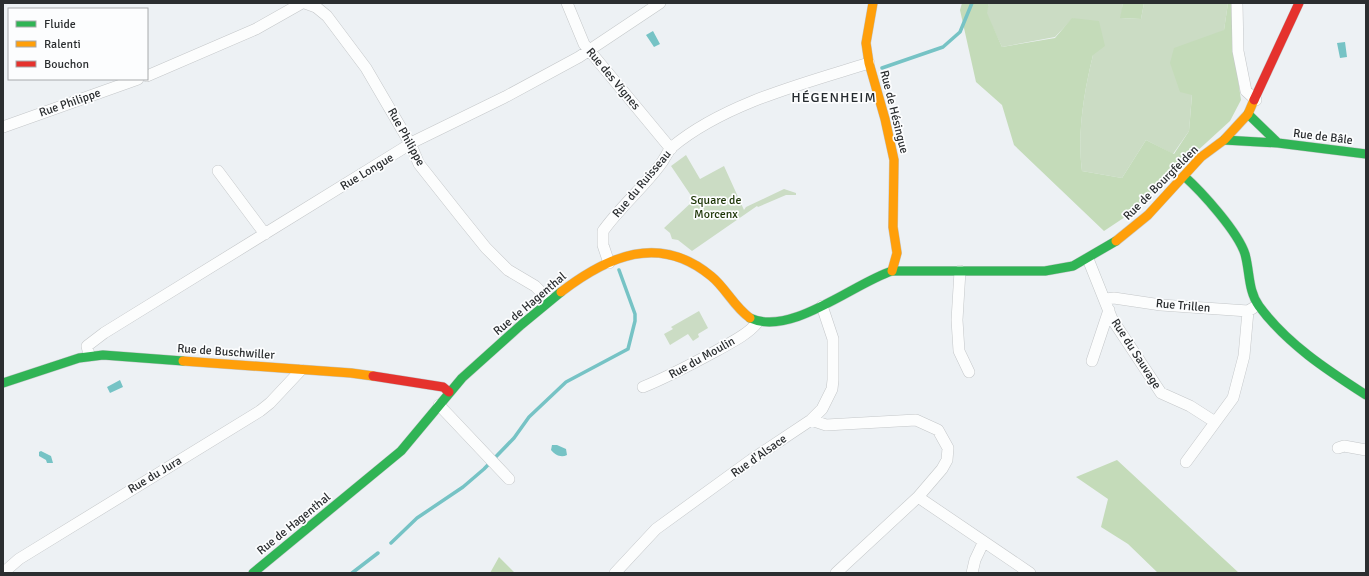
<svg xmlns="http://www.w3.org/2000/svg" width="1369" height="576" font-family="Signika,sans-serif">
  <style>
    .green { fill: #cbdcc4 }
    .forest { fill: #c4dbb9 }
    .water { fill: #76c3c5 }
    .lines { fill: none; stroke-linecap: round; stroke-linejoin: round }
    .stream { stroke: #76c3c5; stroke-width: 3.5 }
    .street-casing { stroke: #c4c7c9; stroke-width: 12 }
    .fast-casing { stroke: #c4c7c9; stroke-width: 10 }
    .slow-casing { stroke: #c4c7c9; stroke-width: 10 }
    .jam-casing { stroke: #c4c7c9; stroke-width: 10 }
    .street { stroke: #fcfdfd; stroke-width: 11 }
    .fast { stroke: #30b455; stroke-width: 9 }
    .slow { stroke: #ff9f0a; stroke-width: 9 }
    .jam { stroke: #e5322d; stroke-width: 9 }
    .labels { text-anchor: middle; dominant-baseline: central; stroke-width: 3.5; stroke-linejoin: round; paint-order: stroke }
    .street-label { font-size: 12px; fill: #2b2e30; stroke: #fcfdfe }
    .park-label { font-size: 12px; fill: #1b3304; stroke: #fcfdfe }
    .quarter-label { font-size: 14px; letter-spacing: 1px; fill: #262c30; stroke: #fcfdfe }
  </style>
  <rect width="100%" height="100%" fill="#edf1f4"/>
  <path class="green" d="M 989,3 L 1123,3 L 1121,18 L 1141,19 L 1144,3 L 1228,3 L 1224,30 L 1192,94 L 1189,131 L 1173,154 L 1146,140 L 1122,178 L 1082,171 C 1077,133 1084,92 1093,55 L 1073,18 L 1055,37 L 1002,47 L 986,13 Z
    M 686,155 L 700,179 L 724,166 L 744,210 L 746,207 L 784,189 L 796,193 L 796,195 L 786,195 L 758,207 L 757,206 L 692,251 L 678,240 L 672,239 L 670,233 L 664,228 L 694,200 L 671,166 Z
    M 699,311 L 708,328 L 698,334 L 699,337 L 693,341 L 688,334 L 670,345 L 664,334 L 673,329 L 671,327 Z"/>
  <path class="forest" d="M 962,3 L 989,3 L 987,13 L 1002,47 L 1055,38 L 1072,18 L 1099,21 L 1105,46 L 1093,55 C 1084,92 1077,133 1082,171 L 1122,178 L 1146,140 L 1174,154 L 1189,131 L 1192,95 L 1180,92 L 1170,63 L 1174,48 L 1224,30 L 1228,3 L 1235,3 L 1232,36 L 1241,100 L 1230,121 L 1125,217 L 1104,231 L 1014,145 L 1002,105 L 976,82 L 960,10 Z
    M 1123,3 L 1144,3 L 1141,19 L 1120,18 Z
    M 1117,460 L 1239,573 L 1158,573 L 1128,544 L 1101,527 L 1108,499 L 1076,477 Z
    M 499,557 L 515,573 L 490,573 Z"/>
  <path class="water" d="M 653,31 L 660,44 L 654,47 L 646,35 Z
    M 1345,42 L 1347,57 L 1340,58 L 1337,43 Z
    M 120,380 L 123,387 L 110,393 L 107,387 Z
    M 552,445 L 557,445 L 566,449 L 567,455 C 561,458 555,455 551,450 Z
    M 41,451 L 51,456 L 53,463 L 47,463 L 46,460 L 39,456 L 39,452 Z"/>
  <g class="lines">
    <path class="stream" d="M 882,68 L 943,47 L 960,32 L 972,3
      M 391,543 L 417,518 L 463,487 L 484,469 L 514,438 L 529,417 L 566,382 L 628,349 L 635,321 L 635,314 L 619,270
      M 352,573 L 378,553"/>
    <g class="street-casing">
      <path id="street" d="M 305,3 L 316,7 L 327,16 L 366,68 L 411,145 L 419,164 L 461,217 L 486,248 L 508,270 L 535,286 L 549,300
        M 567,3 L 584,44 L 671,149
        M 1237,3 L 1238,51 L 1246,91 L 1256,100
        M 147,76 L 256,29 L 302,3
        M 3,127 L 138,79
        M 218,171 L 265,234
        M 1088,259 L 1112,319 L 1161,393 L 1190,406 L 1215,422
        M 609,263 L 603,245 L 603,231 C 620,207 643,188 660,165 C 665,159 667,152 672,147 C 725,103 805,83 869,63
        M 960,271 L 957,320 L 959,351 L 969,372
        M 1106,299 L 1114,298 L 1161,305 L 1248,311 L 1253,308
        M 89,355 L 87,346 L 104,333 L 415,141 L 505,97 L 579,57 L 660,3
        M 1092,361 L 1109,310
        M 643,387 C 668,377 692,364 716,351 C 730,343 747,335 757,323
        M 439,405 L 509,479
        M 811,420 L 826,425 L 916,420 L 938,430 L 948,448 L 947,460 L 942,469 L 918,497 L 836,573
        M 1338,448 L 1344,446 L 1366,450
        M 1186,462 L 1233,398 L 1244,356 L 1248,311
        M 918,497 L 1030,573
        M 3,573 L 19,559 L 260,411 L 270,403 L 301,370
        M 615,573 L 656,529 L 751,460 L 811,420 L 822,409 L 832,389 L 833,380 L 833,339 L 822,306
        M 972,573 L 975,560 L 983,543"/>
    </g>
    <g class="fast-casing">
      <path id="fast" d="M 1248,114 L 1278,143
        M 1224,140 L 1278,143 L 1366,154
        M 1184,176 C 1202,192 1238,232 1245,254 C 1250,272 1248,291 1259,306 C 1287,344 1327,370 1366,395
        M 750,318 C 791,337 854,283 892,271 L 1045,271 L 1073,266 L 1116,241
        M 3,383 L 79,358 L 103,355 L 183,361
        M 253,573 L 401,451 L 462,378 L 521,325 L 561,292"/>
    </g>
    <g class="slow-casing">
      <path id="slow" d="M 873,3 L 866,43 L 869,63 L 885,119 L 894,160 L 893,227 L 897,253 L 892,271
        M 1116,241 L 1148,215 L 1201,157 L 1224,140 L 1248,114 L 1254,100
        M 561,292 C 608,256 659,233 711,276 C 726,288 734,307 750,318
        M 183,361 L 351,373 L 373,376"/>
    </g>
    <g class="jam-casing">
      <path id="jam" d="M 1254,100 L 1299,3
        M 373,376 L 443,387 L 449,392"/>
    </g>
    <use href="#street" class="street"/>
    <use href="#fast" class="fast"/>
    <use href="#slow" class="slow"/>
    <use href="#jam" class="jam"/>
  </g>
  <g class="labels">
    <g class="street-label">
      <text transform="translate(613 79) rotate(50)">Rue des Vignes</text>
      <text transform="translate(70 103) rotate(-19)">Rue Philippe</text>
      <text transform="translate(894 112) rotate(76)">Rue de Hésingue</text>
      <text transform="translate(406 137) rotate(61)">Rue Philippe</text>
      <text transform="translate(1323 137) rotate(7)">Rue de Bâle</text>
      <text transform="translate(367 172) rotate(-31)">Rue Longue</text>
      <text transform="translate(1161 183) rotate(-45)">Rue de Bourgfelden</text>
      <text transform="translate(642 184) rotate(-50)">Rue du Ruisseau</text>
      <text transform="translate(530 304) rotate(-40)">Rue de Hagenthal</text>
      <text transform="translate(1183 306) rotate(5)">Rue Trillen</text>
      <text transform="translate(226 352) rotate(4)">Rue de Buschwiller</text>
      <text transform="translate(1136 354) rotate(57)">Rue du Sauvage</text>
      <text transform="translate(702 358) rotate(-29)">Rue du Moulin</text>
      <text transform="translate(759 456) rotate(-35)">Rue d'Alsace</text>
      <text transform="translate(155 475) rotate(-31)">Rue du Jura</text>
      <text transform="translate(294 524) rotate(-39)">Rue de Hagenthal</text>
    </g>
    <g class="park-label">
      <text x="716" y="200">Square de<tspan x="716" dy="14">Morcenx</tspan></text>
    </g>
    <g class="quarter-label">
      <text x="834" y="97">HÉGENHEIM</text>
    </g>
  </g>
  <rect width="1369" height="576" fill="none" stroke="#2b2e30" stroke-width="8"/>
  <rect x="8" y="8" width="140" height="72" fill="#fcfdfe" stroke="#a8aaac"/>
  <rect x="16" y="21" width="20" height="6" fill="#30b455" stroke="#a8aaac"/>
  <text x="44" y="28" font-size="12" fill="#2b2e30">Fluide</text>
  <rect x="16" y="41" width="20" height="6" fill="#ff9f0a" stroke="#a8aaac"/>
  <text x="44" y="48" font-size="12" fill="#2b2e30">Ralenti</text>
  <rect x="16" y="61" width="20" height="6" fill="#e5322d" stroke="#a8aaac"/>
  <text x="44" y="68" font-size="12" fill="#2b2e30">Bouchon</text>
</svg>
